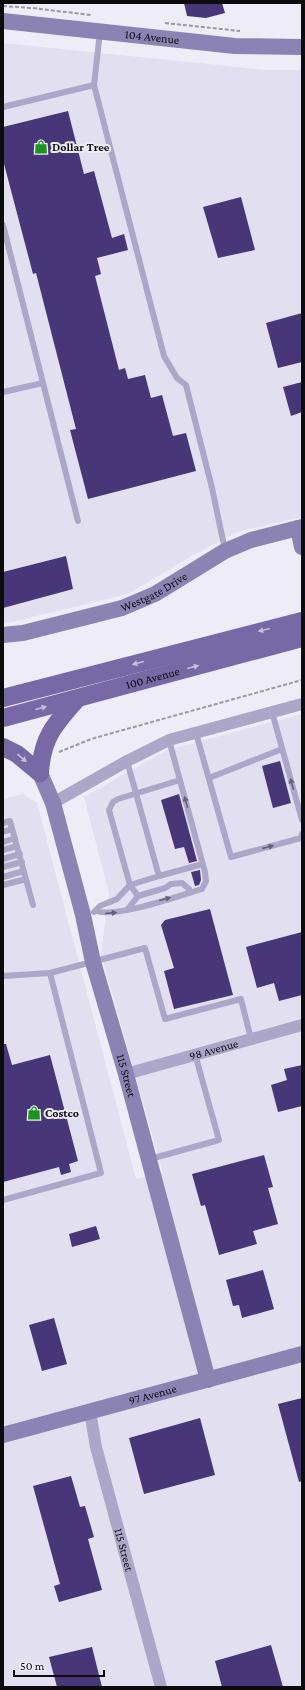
<svg xmlns="http://www.w3.org/2000/svg" width="305" height="1690" font-family="'Crimson Pro',serif">
  <style>
    .built { fill: #e2dff0 }
    .building { fill: #473678 }
    .lines { fill: none; stroke-linecap: round; stroke-linejoin: round }
    .path { stroke: #9b9aa1; stroke-width: 2; stroke-dasharray: 4 2; stroke-linecap: butt }
    .lane { stroke: #aca6c8; stroke-width: 6 }
    .street { stroke: #aca6c8; stroke-width: 12 }
    .secondary { stroke: #8c83b5; stroke-width: 16 }
    .primary { stroke: #7669a6; stroke-width: 18 }
    .oneway { fill: #c4beda }
    .oneway2 { fill: #646074 }
    .labels { text-anchor: middle; dominant-baseline: central; stroke-width: 4; stroke-linejoin: round; paint-order: stroke }
    .street-label { font-size: 12px; fill: #0c0b0e; stroke: #eeecf6 }
    .poi-label { font-size: 12px; font-weight: bold; fill: #0c0b0e; stroke: #eeecf6; text-anchor: start }
  </style>
  <rect width="100%" height="100%" fill="#eeecf6"/>
  <path class="built" d="M 3,43 L 265,70 L 302,70 L 302,517 L 237,532 L 193,555 L 128,594 L 3,624 Z
    M 302,714 L 302,1687 L 3,1687 L 3,799 L 23,794 L 37,803 L 136,1179 L 163,1173 L 101,954 L 109,893 L 84,797 L 167,750 Z"/>
  <path class="building" d="M 184,3 L 222,3 L 225,13 L 206,18 L 187,16 Z
    M 68,111 L 84,174 L 94,171 L 112,238 L 124,234 L 128,250 L 97,258 L 101,274 L 95,276 L 119,370 L 125,368 L 128,379 L 145,375 L 151,398 L 162,395 L 173,436 L 186,433 L 196,471 L 88,499 L 70,430 L 76,429 L 36,273 L 33,274 L 3,160 L 3,127 Z
    M 241,197 L 255,250 L 218,258 L 203,207 Z
    M 302,313 L 302,362 L 278,368 L 266,323 Z
    M 302,382 L 302,412 L 291,416 L 283,387 Z
    M 66,556 L 73,589 L 3,608 L 3,572 Z
    M 280,761 L 291,803 L 273,808 L 262,766 Z
    M 179,794 L 197,861 L 189,863 L 184,847 L 175,849 L 161,800 Z
    M 200,870 L 201,880 L 199,885 L 195,886 L 191,872 Z
    M 210,909 L 233,995 L 174,1009 L 164,971 L 174,968 L 161,925 L 165,920 Z
    M 302,932 L 302,995 L 279,1001 L 274,983 L 257,988 L 246,947 Z
    M 3,1044 L 6,1044 L 12,1065 L 50,1055 L 78,1161 L 69,1164 L 71,1172 L 61,1175 L 59,1167 L 3,1182 Z
    M 302,1065 L 302,1106 L 278,1112 L 271,1085 L 287,1080 L 284,1069 Z
    M 264,1155 L 273,1187 L 268,1188 L 278,1224 L 253,1231 L 257,1244 L 219,1255 L 205,1205 L 201,1206 L 192,1174 Z
    M 96,1226 L 100,1239 L 72,1247 L 69,1234 Z
    M 263,1270 L 274,1309 L 242,1318 L 239,1305 L 233,1306 L 226,1280 Z
    M 54,1318 L 67,1364 L 42,1371 L 29,1325 Z
    M 302,1398 L 302,1481 L 299,1482 L 278,1404 Z
    M 200,1418 L 215,1475 L 144,1494 L 129,1438 Z
    M 71,1476 L 80,1507 L 85,1506 L 94,1537 L 88,1539 L 102,1590 L 59,1602 L 54,1586 L 60,1584 L 33,1486 Z
    M 271,1645 L 283,1687 L 222,1687 L 215,1661 Z
    M 92,1647 L 102,1687 L 57,1687 L 49,1657 Z"/>
  <g class="lines">
    <path class="path" d="M 3,6 L 32,8 L 91,15
      M 165,23 L 240,31
      M 59,752 L 91,739 L 302,680"/>
    <path class="lane" d="M 100,32 L 94,85 L 164,356 L 177,378 L 186,385 L 212,488 L 225,550
      M 3,107 L 94,85
      M 3,225 L 78,521
      M 3,392 L 43,383
      M 272,712 L 302,820
      M 196,733 L 231,857 L 301,838 L 302,834
      M 127,761 L 159,876 L 130,885 L 109,810 L 113,802 L 118,799 L 180,780
      M 209,778 L 282,749
      M 3,823 L 10,821 L 33,905
      M 3,832 L 12,829
      M 3,842 L 15,838
      M 3,850 L 17,846
      M 3,859 L 20,854
      M 3,867 L 22,862
      M 159,876 L 203,864
      M 3,877 L 24,871
      M 3,885 L 26,879
      M 127,910 L 138,896 L 165,888 L 171,884 L 182,883 L 189,889 L 190,892
      M 96,911 C 116,918 179,896 202,889 L 206,881 L 205,872 L 169,740
      M 94,912 L 100,906 L 117,899 L 130,885 L 138,896
      M 3,976 L 50,973
      M 150,1159 L 219,1140 L 195,1054
      M 3,1200 L 101,1173 L 50,973 L 145,948 L 165,1019 L 241,999 L 251,1039"/>
    <g class="street">
      <path d="M 53,803 L 127,761 L 169,740 L 302,704"/>
      <path id="s1" d="M 126,1074 L 302,1025"/>
      <path id="s2" d="M 90,1411 L 96,1447 L 161,1687"/>
    </g>
    <g class="secondary">
      <path id="s3" d="M 3,21 L 235,46 L 302,47"/>
      <path d="M 298,528 L 302,547"/>
      <path id="s4" d="M 3,635 L 23,633 L 122,608 L 155,594 L 225,551 L 251,540 L 302,527"/>
      <path id="s5" d="M 40,773 L 53,803 L 83,915 L 93,962 L 126,1074 L 208,1380"/>
      <path id="s6" d="M 3,1435 L 302,1354"/>
    </g>
    <g class="primary">
      <path d="M 3,698 L 302,621"/>
      <path id="s7" d="M 3,718 L 302,638"/>
      <path d="M 3,747 L 17,754 L 40,773"/>
      <path d="M 40,773 C 42,738 54,725 77,699"/>
    </g>
  </g>
  <defs><path id="oneway-solid" d="M-6-.8H1V-3.2L6.5 0L1 3.2V.8H-6Z"/></defs>
  <g class="oneway">
    <use href="#oneway-solid" transform="translate(264 630) rotate(166)"/>
    <use href="#oneway-solid" transform="translate(138 663) rotate(165)"/>
    <use href="#oneway-solid" transform="translate(193 667) rotate(-15)"/>
    <use href="#oneway-solid" transform="translate(41 708) rotate(-15)"/>
    <use href="#oneway-solid" transform="translate(22 758) rotate(41)"/>
  </g>
  <g class="oneway2">
    <use href="#oneway-solid" transform="translate(292 784) rotate(-106)"/>
    <use href="#oneway-solid" transform="translate(186 802) rotate(-106)"/>
    <use href="#oneway-solid" transform="translate(268 847) rotate(-15)"/>
    <use href="#oneway-solid" transform="translate(165 899) rotate(-15)"/>
    <use href="#oneway-solid" transform="translate(111 913) rotate(-5)"/>
  </g>
  <defs>
    <g id="shop-bare" transform="scale(1.08)"><path d="M-5-2.5h2.3a2.7 3.5 0 0 1 5.4 0H5L5.5 6h-11ZM-1.5-2.5h3a1.5 2.3 0 0 0-3 0Z" fill="#1f9320" stroke="#eeecf6" stroke-width="2.5" paint-order="stroke"/></g>
  </defs>
  <g fill-rule="evenodd">
    <use href="#shop-bare" x="41" y="147"/>
    <use href="#shop-bare" x="34" y="1113"/>
  </g>
  <g class="labels">
    <g class="street-label">
      <text stroke="none"><textPath href="#s3" startOffset="150">104 Avenue</textPath></text>
      <text stroke="none"><textPath href="#s4" startOffset="158">Westgate Drive</textPath></text>
      <text stroke="none"><textPath href="#s7" startOffset="155">100 Avenue</textPath></text>
      <text stroke="none"><textPath href="#s1" startOffset="91">98 Avenue</textPath></text>
      <text stroke="none"><textPath href="#s5" startOffset="315">115 Street</textPath></text>
      <text stroke="none"><textPath href="#s6" startOffset="155">97 Avenue</textPath></text>
      <text stroke="none"><textPath href="#s2" startOffset="143">115 Street</textPath></text>
    </g>
    <g class="poi-label">
      <text x="52" y="147">Dollar Tree</text>
      <text x="45" y="1113">Costco</text>
    </g>
  </g>
  <rect width="305" height="1690" fill="none" stroke="#0c0b0e" stroke-width="8"/>
  <path d="M14 1670v6h90v-6" fill="none" stroke="#0c0b0e" stroke-width="2"/>
  <text x="20" y="1670" font-size="12" fill="#0c0b0e" stroke="#eeecf6" stroke-width="3" paint-order="stroke">50 m</text>
</svg>
